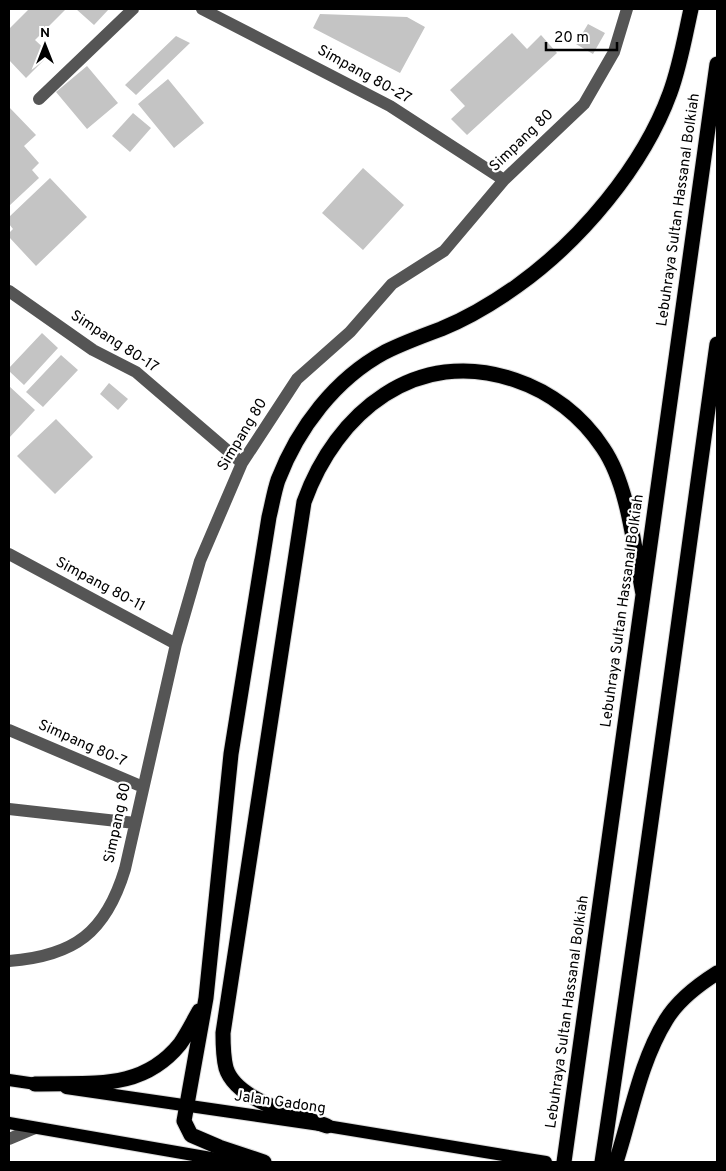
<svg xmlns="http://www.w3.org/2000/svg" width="726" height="1171" font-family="Overpass,sans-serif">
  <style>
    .building { fill: #c4c4c4 }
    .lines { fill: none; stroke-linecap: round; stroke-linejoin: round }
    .major-casing { stroke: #dbdbdb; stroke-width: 14 }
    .highway-casing { stroke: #dbdbdb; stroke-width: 17 }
    .minor { stroke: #555; stroke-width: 12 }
    .major { stroke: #000; stroke-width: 12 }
    .highway { stroke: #000; stroke-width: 15 }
    .labels { text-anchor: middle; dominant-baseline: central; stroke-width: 4.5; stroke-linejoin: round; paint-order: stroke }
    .street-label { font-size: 15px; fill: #000; stroke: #fff }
  </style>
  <rect width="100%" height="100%" fill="#fff"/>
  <path class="building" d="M 29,9 L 66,9 L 35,40 L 50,54 L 26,78 L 9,60 L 9,29 Z
    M 76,9 L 109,9 L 94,25 Z
    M 320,14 L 407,17 L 425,27 L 400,73 L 313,28 Z
    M 588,24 L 605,33 L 593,54 L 576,44 Z
    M 512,33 L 527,49 L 541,35 L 557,53 L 467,135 L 451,119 L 465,106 L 450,90 Z
    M 176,36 L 190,43 L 136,95 L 125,85 Z
    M 87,66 L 118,103 L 87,129 L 56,92 Z
    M 168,79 L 204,123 L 174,148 L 138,104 Z
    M 9,107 L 36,135 L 24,146 L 39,163 L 32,170 L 39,178 L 9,206 Z
    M 133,113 L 151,128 L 130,152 L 112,136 Z
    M 363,168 L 404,205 L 363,250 L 322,213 Z
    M 50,178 L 87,217 L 36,266 L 9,237 L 9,233 L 13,229 L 9,224 L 9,217 Z
    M 42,333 L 58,348 L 24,385 L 9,371 L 9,368 Z
    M 61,355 L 78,370 L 43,407 L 26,392 Z
    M 109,383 L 128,399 L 118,410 L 100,394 Z
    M 9,386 L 35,410 L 9,438 Z
    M 56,419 L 93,457 L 55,494 L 17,456 Z"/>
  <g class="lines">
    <g class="major-casing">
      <path id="major" d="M 9,1080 L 43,1085
        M 66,1088 L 327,1126 L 546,1162
        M 9,1123 L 234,1162"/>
    </g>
    <g class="highway-casing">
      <path id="highway" d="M 35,1084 C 90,1082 141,1092 180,1044 C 187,1034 193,1022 199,1011
        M 327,1126 C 297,1115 236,1101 226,1068 C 223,1056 223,1045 223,1033 L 304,502 C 336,412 417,346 515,380 C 551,392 582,416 603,448 C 629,486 634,549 643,594
        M 264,1162 L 219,1147 L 191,1135 L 184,1121 L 206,998 L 231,754 L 269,517 C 272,505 274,492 278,480 C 298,428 335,379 385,352 C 403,343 422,336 441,329 C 468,318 493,303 517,286 C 580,241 643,167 670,93 C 680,66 685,36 691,9
        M 564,1162 L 717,64
        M 602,1162 C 643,890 679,617 717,344
        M 616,1162 C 631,1116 640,1062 666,1020 C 678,1000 698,985 717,973"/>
    </g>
    <path class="minor" d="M 202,9 L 390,106 L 504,180
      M 39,99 L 133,9
      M 9,291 L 93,350 L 136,372 L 242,463
      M 9,554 L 176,644
      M 9,730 L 143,787
      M 9,809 L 135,823
      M 9,961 C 75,956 106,932 125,869 L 176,644 L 200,561 L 242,463 L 297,379 L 350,332 L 392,284 L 444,251 L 504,180 L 584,104 L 614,52 L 627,9
      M 9,1139 L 35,1128"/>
    <use href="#major" class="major"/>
    <use href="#highway" class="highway"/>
  </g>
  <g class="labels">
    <g class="street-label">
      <text transform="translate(364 75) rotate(29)">Simpang 80-27</text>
      <text transform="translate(522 141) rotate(-44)">Simpang 80</text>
      <text transform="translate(679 210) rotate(-82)">Lebuhraya Sultan Hassanal Bolkiah</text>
      <text transform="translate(114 342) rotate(33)">Simpang 80-17</text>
      <text transform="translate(243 435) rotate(-59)">Simpang 80</text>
      <text transform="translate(100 585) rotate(28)">Simpang 80-11</text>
      <text transform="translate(623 611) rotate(-82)">Lebuhraya Sultan Hassanal Bolkiah</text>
      <text transform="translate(82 744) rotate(24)">Simpang 80-7</text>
      <text transform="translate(118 823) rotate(-78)">Simpang 80</text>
      <text transform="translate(568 1012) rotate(-82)">Lebuhraya Sultan Hassanal Bolkiah</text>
      <text transform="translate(280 1103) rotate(8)">Jalan Gadong</text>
    </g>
  </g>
  <rect width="726" height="1171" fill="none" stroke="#000000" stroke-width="20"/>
  <g transform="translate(45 45)" stroke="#ffffff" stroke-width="4" paint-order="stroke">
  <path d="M0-4L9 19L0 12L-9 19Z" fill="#000000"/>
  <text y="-8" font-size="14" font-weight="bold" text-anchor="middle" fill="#000000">N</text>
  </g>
  <path d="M546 42v8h71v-8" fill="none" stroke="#000000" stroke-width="2.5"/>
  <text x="554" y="42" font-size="15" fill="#000000" stroke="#ffffff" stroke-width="4" paint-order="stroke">20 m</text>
</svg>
